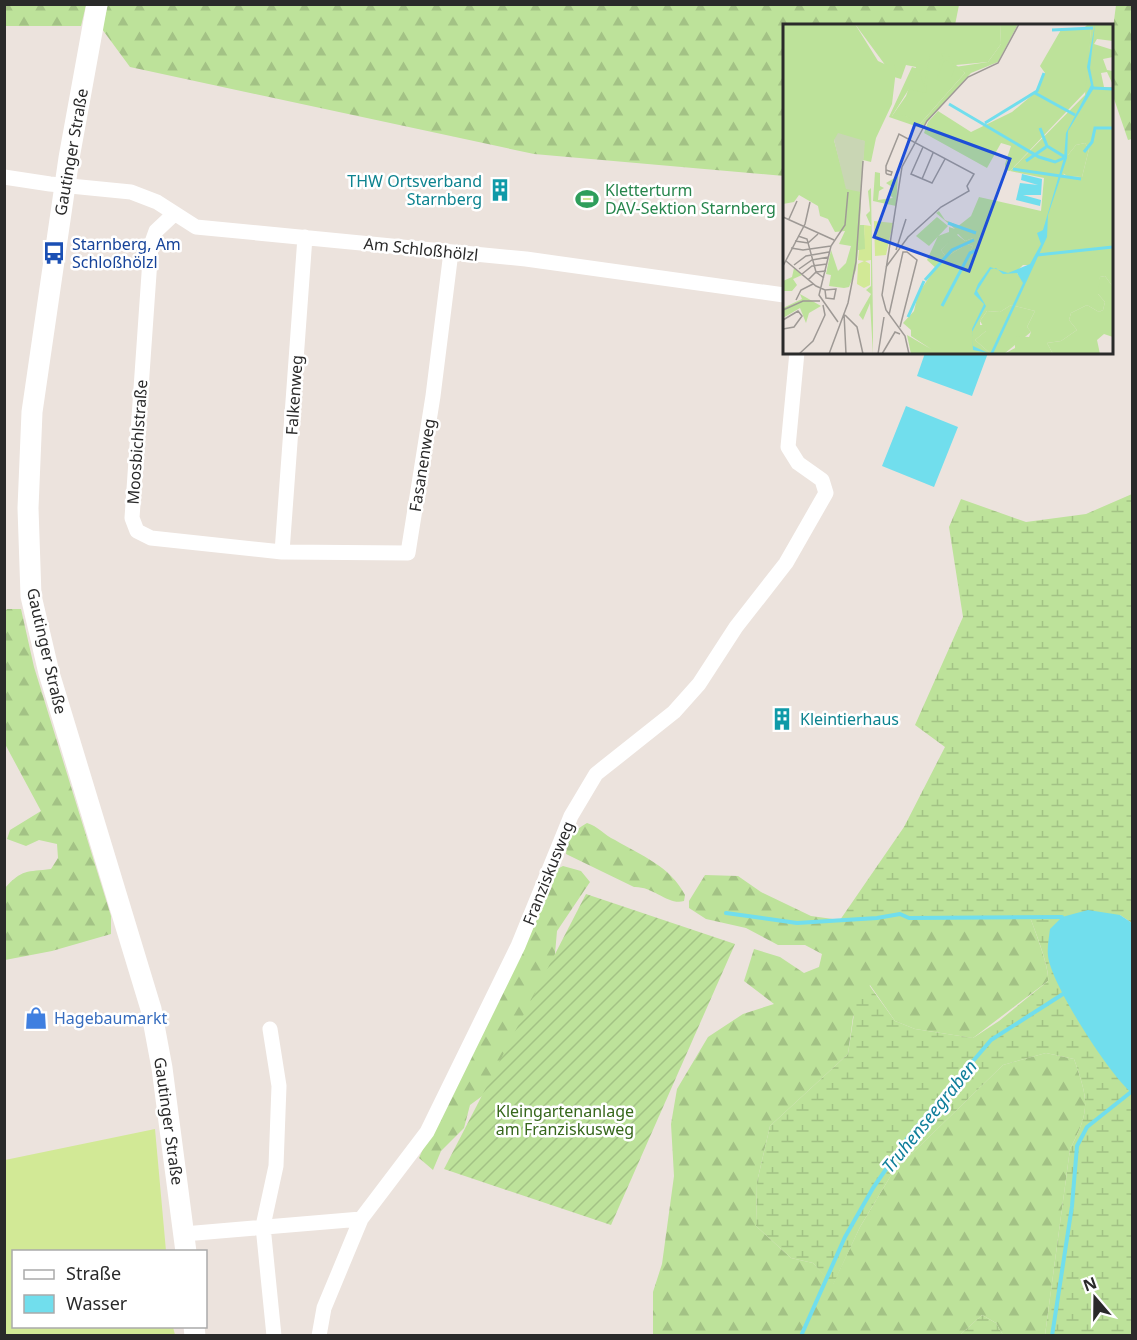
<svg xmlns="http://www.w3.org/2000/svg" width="1137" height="1340" font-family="'Noto Sans',sans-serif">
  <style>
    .forest { fill: url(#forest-firs) }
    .wetland { fill: url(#wetland-marsh) }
    .garden { fill: url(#garden-furrows) }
    .pitch { fill: #d2e996 }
    .water { fill: #71deed }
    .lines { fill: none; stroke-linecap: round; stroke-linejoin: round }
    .stream { stroke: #71deed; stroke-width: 4 }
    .street { stroke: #fff; stroke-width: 15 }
    .secondary { stroke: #fff; stroke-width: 21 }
    .labels { text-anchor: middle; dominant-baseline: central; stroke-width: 5; stroke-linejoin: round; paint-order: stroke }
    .street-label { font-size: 16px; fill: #2a2a2a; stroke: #fff }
    .culture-label { font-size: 16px; fill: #0d838f; stroke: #fff; text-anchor: end }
    .leisure-label { font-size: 16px; fill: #27864d; stroke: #fff; text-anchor: start }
    .transit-label { font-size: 16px; fill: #164399; stroke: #fff; text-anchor: start }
    .shop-label { font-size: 16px; fill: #366cbe; stroke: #fff; text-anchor: start }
    .park-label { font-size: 16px; fill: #36671b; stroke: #fff }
    .water-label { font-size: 18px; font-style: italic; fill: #0f7e9a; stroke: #fff }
    .inset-river { fill: none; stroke: #71deed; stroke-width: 3 }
    .inset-road { fill: none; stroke: #9e9995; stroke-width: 1.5 }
    .view { fill: #1d4ed8; fill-opacity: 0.15; stroke: #1d4ed8; stroke-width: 3 }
    .inset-edge { fill: none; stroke: #2a2a2a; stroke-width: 3 }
  </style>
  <defs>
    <pattern id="forest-firs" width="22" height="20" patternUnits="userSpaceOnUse" patternTransform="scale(1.5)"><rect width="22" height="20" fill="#bde29a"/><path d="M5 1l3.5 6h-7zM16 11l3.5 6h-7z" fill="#a3c285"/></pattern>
    <pattern id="wetland-marsh" width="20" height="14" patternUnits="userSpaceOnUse" patternTransform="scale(1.5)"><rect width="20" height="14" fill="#bde29a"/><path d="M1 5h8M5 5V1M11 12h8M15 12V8" fill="none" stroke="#a3c285"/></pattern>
    <pattern id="garden-furrows" width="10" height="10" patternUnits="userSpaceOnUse" patternTransform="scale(1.5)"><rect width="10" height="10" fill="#bde29a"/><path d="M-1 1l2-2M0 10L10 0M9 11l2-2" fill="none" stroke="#a3c285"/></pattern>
  </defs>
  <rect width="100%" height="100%" fill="#ece3dd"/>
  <path class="forest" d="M 108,4 L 959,5 L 955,25 L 784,26 L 784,176 L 534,154 L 130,67 L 102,29 Z
    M 5,5 L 86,5 L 81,26 L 5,26 Z
    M 1116,5 L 1132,5 L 1132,139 L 1128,140 L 1112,93 L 1112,36 Z
    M 7,609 L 21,609 L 34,667 L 111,916 L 111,934 L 52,951 L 5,960 L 5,888 C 22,869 27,872 51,869 L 58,858 L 57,844 L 39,840 L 26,846 L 7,839 L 10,830 L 41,811 L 5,744 L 4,613 Z
    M 587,823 C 598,826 604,835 615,840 C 642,856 670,866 685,895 L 684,901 C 669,906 653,886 634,887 L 566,854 C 567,839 573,831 587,823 Z
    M 563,866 L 581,871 L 590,882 L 557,931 L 554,965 L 485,1094 L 470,1105 L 464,1128 L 441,1151 L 433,1170 L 419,1158 L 444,1101 L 557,869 Z
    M 705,875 L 738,876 L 761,892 L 811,916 L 840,920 L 900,914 L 909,918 L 1030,917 C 1035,931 1050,969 1048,981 L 973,1038 L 915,1029 L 895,1021 L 870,985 L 853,1017 L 848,1054 L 770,1126 L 757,1182 L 756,1226 L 791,1258 L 813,1263 L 833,1284 L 860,1227 L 893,1172 L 1003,1065 L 1046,1053 L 1074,1059 C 1088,1099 1091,1110 1070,1149 L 1045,1335 L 1003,1335 L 996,1323 L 982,1315 L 960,1335 C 947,1335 905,1332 896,1336 L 653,1336 L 653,1292 L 662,1264 L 674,1176 L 671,1124 L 677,1089 L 708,1037 L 743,1014 L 774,1004 L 744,981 L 754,949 L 780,957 L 804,973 L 819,967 L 822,954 L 805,945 L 778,945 L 746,928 L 706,919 L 689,908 L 689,901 Z"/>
  <path class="wetland" d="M 1132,494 L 1132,923 L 1120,915 L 1094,1045 L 1132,1093 L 1132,1335 L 1045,1335 L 1070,1149 C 1091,1110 1088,1099 1074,1059 L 1046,1053 L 1003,1065 L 893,1172 L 860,1227 L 833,1285 L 813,1263 L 791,1258 L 756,1226 L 757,1182 L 770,1126 L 848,1054 L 857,994 L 869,985 L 895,1021 L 915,1029 L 973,1038 L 999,1021 L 1048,981 C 1050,968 1035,931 1030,917 L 909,918 L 900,915 L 840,920 L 904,827 L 945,747 L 915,725 L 963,617 L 949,527 L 961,499 L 1026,522 L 1086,514 Z
    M 982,1315 L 996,1323 L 1003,1335 L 960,1335 Z"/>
  <path class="garden" d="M 586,894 L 735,944 L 611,1225 L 444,1169 Z"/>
  <path class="pitch" d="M 583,190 L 597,192 L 596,203 L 582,203 L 575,196 Z
    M 155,1129 L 166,1251 L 14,1252 L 14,1326 L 173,1327 L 175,1335 L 5,1335 L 5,1160 Z"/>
  <path class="water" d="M 925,353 L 988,353 L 972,396 L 917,376 Z
    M 906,406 L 958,427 L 934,487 L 882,466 Z
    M 1088,910 L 1120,915 L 1132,923 L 1132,1093 C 1110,1076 1051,984 1048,956 C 1047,948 1049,937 1050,929 L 1062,917 Z"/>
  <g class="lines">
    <path class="stream" d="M 726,913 L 797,923 L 877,918 L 900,914 L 909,918 L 1062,917
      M 801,1336 L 845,1237 L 873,1188 L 909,1136 L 991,1040 L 1063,994
      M 1052,1336 L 1072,1206 L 1077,1146 L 1087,1127 L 1131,1092"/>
    <path class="street" d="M 4,177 L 50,184 L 131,192 L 157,202 L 196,227 L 526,259 L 784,295
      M 174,214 L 156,231 L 151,245 L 132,518 L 137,531 L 151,538 L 282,552 L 408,553 L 433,396 L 451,252
      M 282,552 L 305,237
      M 270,1029 L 279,1086 L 276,1166 L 263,1226 L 274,1336
      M 184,1234 L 361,1219
      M 319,1336 L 324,1308 L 361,1219 L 427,1132 L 518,946 L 571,816 L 596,774 L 674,712 L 699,684 L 736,627 L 786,563 L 826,493 L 822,480 L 798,463 L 788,447 L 797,352"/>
    <path class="secondary" d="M 97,4 L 69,158 L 32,412 L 28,508 L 31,596 L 49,673 L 151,1009 L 162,1068 L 186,1252
      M 194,1326 L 195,1336"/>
  </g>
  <defs>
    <g id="building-bare" transform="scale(1.8)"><path d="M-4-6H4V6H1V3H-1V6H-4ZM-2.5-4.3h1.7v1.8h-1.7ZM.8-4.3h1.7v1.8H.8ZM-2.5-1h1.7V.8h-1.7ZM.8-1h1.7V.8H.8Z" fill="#0f9aa8" stroke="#fff" stroke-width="2.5" paint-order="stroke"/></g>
    <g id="stadium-bare" transform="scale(1.8)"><path d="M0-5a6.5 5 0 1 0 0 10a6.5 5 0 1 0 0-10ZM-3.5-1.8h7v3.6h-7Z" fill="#2e9e5b" stroke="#fff" stroke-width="2.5" paint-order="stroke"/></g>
    <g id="bus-bare" transform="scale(1.8)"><path d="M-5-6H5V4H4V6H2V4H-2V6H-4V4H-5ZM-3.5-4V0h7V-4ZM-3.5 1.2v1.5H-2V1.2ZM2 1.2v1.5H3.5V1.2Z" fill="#1a4fb4" stroke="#fff" stroke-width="2.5" paint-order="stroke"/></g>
    <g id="shop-bare" transform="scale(1.8)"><path d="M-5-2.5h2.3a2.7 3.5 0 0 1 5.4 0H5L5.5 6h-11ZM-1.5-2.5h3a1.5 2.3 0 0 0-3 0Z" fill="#3f7fe0" stroke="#fff" stroke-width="2.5" paint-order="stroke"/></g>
  </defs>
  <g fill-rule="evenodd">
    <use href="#building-bare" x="500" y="190"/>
    <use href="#stadium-bare" x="587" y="199"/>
    <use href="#bus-bare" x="54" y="253"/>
    <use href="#building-bare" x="782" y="719"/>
    <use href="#shop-bare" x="36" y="1018"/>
  </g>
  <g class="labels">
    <g class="street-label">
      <text transform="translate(71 152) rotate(-80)">Gautinger Straße</text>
      <text transform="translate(421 249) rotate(6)">Am Schloßhölzl</text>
      <text transform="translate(294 395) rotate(-86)">Falkenweg</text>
      <text transform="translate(137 442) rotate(-86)">Moosbichlstraße</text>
      <text transform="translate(422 465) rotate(-81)">Fasanenweg</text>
      <text transform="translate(47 651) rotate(77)">Gautinger Straße</text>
      <text transform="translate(548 873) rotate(-68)">Franziskusweg</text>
      <text transform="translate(169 1121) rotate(82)">Gautinger Straße</text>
    </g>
    <g class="culture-label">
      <text x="482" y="181">THW Ortsverband<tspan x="482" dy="18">Starnberg</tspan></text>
      <text x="800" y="719" text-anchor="start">Kleintierhaus</text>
    </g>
    <g class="leisure-label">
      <text x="605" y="190">Kletterturm<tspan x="605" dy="18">DAV-Sektion Starnberg</tspan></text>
    </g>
    <g class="transit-label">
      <text x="72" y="244">Starnberg, Am<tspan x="72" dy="18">Schloßhölzl</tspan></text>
    </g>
    <g class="shop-label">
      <text x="54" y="1018">Hagebaumarkt</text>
    </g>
    <g class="park-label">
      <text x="565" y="1111">Kleingartenanlage<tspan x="565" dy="18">am Franziskusweg</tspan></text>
    </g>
    <g class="water-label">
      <text transform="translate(929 1116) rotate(-51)">Truhenseegraben</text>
    </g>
  </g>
  <g transform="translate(783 24)">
    <rect width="330" height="330" fill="#ece3dd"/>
    <path d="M 72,0 L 217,0 L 218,20 L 205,38 L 173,41 L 182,49 L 136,101 L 122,92 L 109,92 L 123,72 L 133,43 L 123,41 L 118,55 L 111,53 Z" fill="#bde29a"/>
    <path d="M 0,0 L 72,0 L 95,37 L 106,42 L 110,38 L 113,46 L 109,80 L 93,114 L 88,138 L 80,136 L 81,117 L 59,113 L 51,116 L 62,157 L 78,168 L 77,201 L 81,201 L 82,215 L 82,226 L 75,226 L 73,246 L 66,263 L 61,264 L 46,262 L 48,251 L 43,250 L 48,226 L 55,247 L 63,239 L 68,222 L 56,220 L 62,207 L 52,208 L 45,195 L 37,192 L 35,182 L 16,171 L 11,178 L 0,180 ZM 217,0 L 235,0 L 215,38 L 188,49 L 138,104 L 106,93 L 129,43 L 136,45 L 141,63 L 147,28 L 143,69 L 126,65 L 109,92 L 121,91 L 137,100 L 182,49 L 177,45 L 168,54 L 172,44 L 162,35 L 154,54 L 157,36 L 161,34 L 158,30 L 164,29 L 172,43 L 205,38 L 218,20 ZM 279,4 L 308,4 L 304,66 L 227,147 L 222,146 L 222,140 L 228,122 L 218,119 L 204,144 L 141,109 L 145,98 L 155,87 L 188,108 L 229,88 L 254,67 L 262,49 L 257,42 ZM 302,119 L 306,125 L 299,153 L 284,152 L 280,149 L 285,131 L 293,121 ZM 92,148 L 97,149 L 97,162 L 101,164 L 96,167 L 95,176 L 110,174 L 107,171 L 109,163 L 103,159 L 115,152 L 113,182 L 90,177 ZM 88,164 L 90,297 L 90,330 L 87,279 L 80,296 L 76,291 L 88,270 L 83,266 L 88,262 L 88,202 L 83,191 L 87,187 L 85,167 ZM 156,187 L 162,196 L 190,208 L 190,214 L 182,217 L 175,210 L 158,226 L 163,233 L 184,220 L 190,222 L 178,245 L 167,240 L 154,245 L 144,236 L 155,212 L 166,208 L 166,203 L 172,205 L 153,189 ZM 11,244 L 19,251 L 10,255 L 14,261 L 9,267 L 0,267 L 0,257 L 9,253 ZM 322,252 L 330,263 L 330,313 L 321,310 L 314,316 L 317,330 L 270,330 L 264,319 L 278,317 L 294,306 L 286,296 L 288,289 L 304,281 L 316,288 L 320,286 L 322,278 L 315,270 L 314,261 L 317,253 ZM 17,270 L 38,282 L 26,289 L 23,299 L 17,284 L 0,294 L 0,284 L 19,275 ZM 228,281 L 252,287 L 244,303 L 248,308 L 221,330 L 208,330 L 192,316 L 203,307 L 197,297 L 204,287 L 217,288 Z" fill="#bde29a"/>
    <path d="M 305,0 L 330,0 L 330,17 L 314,15 L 311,20 L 330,26 L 330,33 L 320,35 L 324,46 L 330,47 L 330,61 L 324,48 L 318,49 L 321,63 L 330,63 L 330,263 L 322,252 L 317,253 L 315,270 L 322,278 L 320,286 L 316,288 L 304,281 L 288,289 L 286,296 L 294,306 L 278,317 L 264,319 L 270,330 L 221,330 L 232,324 L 232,312 L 246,313 L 248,308 L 244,303 L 252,287 L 228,281 L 217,288 L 204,287 L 197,297 L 197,301 L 204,301 L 203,307 L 192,316 L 208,330 L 128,330 L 124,311 L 148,325 L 128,312 L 128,306 L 120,299 L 131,287 L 135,270 L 153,243 L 167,240 L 178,245 L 190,222 L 184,220 L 163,233 L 158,226 L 173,210 L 182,217 L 190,214 L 190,208 L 174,203 L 188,192 L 196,173 L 258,187 L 261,154 L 227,147 L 302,71 L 308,4 L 301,4 ZM 302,119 L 306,125 L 299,153 L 284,152 L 280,150 L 286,147 L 285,131 L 293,121 ZM 240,241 L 250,241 L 242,259 L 233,248 Z" fill="#bde29a" fill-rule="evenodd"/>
    <path d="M 55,109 L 82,117 L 78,168 L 63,165 L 51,116 Z" fill="#c9d6b4"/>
    <path d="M 154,193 L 165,202 L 146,222 L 133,212 Z" fill="#bde29a"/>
    <path d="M 91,197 L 110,199 L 103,231 L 92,232 ZM 81,201 L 88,202 L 88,236 L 82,237 L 87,240 L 87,261 L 81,264 L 74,260 L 75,240 L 81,237 L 75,236 L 76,226 L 82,225 Z" fill="#d2e996"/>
    <path d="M 312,0 L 307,44 L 311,64 L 285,107 L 284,134 L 265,191 L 264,213 L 210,330 L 190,326 L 189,305 L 201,280 L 191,270 L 195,260 L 207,243 L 225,249 L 247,240 L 258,220 L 254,209 L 260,206 L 281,134 L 283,109 L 308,61 L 304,43 ZM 213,244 L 220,250 L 234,249 L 240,259 L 207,330 L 190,322 L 189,308 L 203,282 L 194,267 L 208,245 ZM 239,150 L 259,155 L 258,171 L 240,171 L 258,176 L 257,182 L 233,176 L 237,159 L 255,161 L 238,156 Z" fill="#71deed" fill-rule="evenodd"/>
    <path class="inset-river" d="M 269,6 L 310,4M 310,64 L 330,65M 252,69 L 292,91M 166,80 L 256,133 L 272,138 L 281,134M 202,99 L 254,67 L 261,49M 257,104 L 264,122 L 282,133M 301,128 L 309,118 L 312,104 L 330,104M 243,137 L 263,123M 230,145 L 298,155M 165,199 L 193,209M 254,231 L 330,223M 142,256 L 169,226 L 191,216M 159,282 L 187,229 L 194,226M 125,293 L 141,257"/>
    <path class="inset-road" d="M 140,123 L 128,150 L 149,159 L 162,135M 103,146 L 109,148 L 108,151 L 104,150 L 103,149 L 103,142 L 116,110 L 191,150 L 184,162 L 186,167 L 158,183 L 125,213 L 103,243M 139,155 L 150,129M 0,193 L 51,216M 6,195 L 14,177M 15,212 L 24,215 L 33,248 L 41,254M 12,217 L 25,219 L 35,210M 8,224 L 20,226 L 48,222M 113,226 L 123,195M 3,237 L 33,262 L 42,266 L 53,265 L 51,275 L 43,274 L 42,266M 11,241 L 23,232 L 46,228M 0,242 L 22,200 L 27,178M 16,245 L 29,236 L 46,233M 19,250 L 29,242 L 44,240M 25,256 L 33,248 L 43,247M 13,276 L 18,266 L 30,260M 0,286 L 20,277 L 37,277M 61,289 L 63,330M 62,291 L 74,303 L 80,330M 106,291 L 120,228 L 124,228 L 134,236 L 117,303M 0,296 L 15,287 L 19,292 L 11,303 L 0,305M 55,298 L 36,271 L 48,222 L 62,201 L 65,168M 16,330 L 30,317 L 42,291 L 40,281M 46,330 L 65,279 L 73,238 L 80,137M 95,330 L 101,293M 99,330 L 112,308 L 117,310M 126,330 L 122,312 L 103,286 L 99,271 L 119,143 L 144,97 L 185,53 L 215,39 L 236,0"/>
    <path class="view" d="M 132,100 L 227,135 L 186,247 L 91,213 Z"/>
    <rect width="330" height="330" class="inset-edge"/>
  </g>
  <rect width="1137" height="1340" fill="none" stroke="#2a2a2a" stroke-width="12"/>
  <rect x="12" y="1250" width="195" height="78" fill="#ffffff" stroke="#aaaaaa" stroke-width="1.5"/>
  <rect x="24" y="1270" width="30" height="9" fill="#ffffff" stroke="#aaaaaa" stroke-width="1.5"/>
  <text x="66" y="1280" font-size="18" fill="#2a2a2a">Straße</text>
  <rect x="24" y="1295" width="30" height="18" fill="#71deed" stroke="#aaaaaa" stroke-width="1.5"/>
  <text x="66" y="1310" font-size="18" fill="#2a2a2a">Wasser</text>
  <g transform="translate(1095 1298) rotate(340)" stroke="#ffffff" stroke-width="4.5" paint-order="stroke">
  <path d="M0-4.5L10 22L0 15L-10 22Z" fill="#2a2a2a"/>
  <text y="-9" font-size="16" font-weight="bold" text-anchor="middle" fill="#2a2a2a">N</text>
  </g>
</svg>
